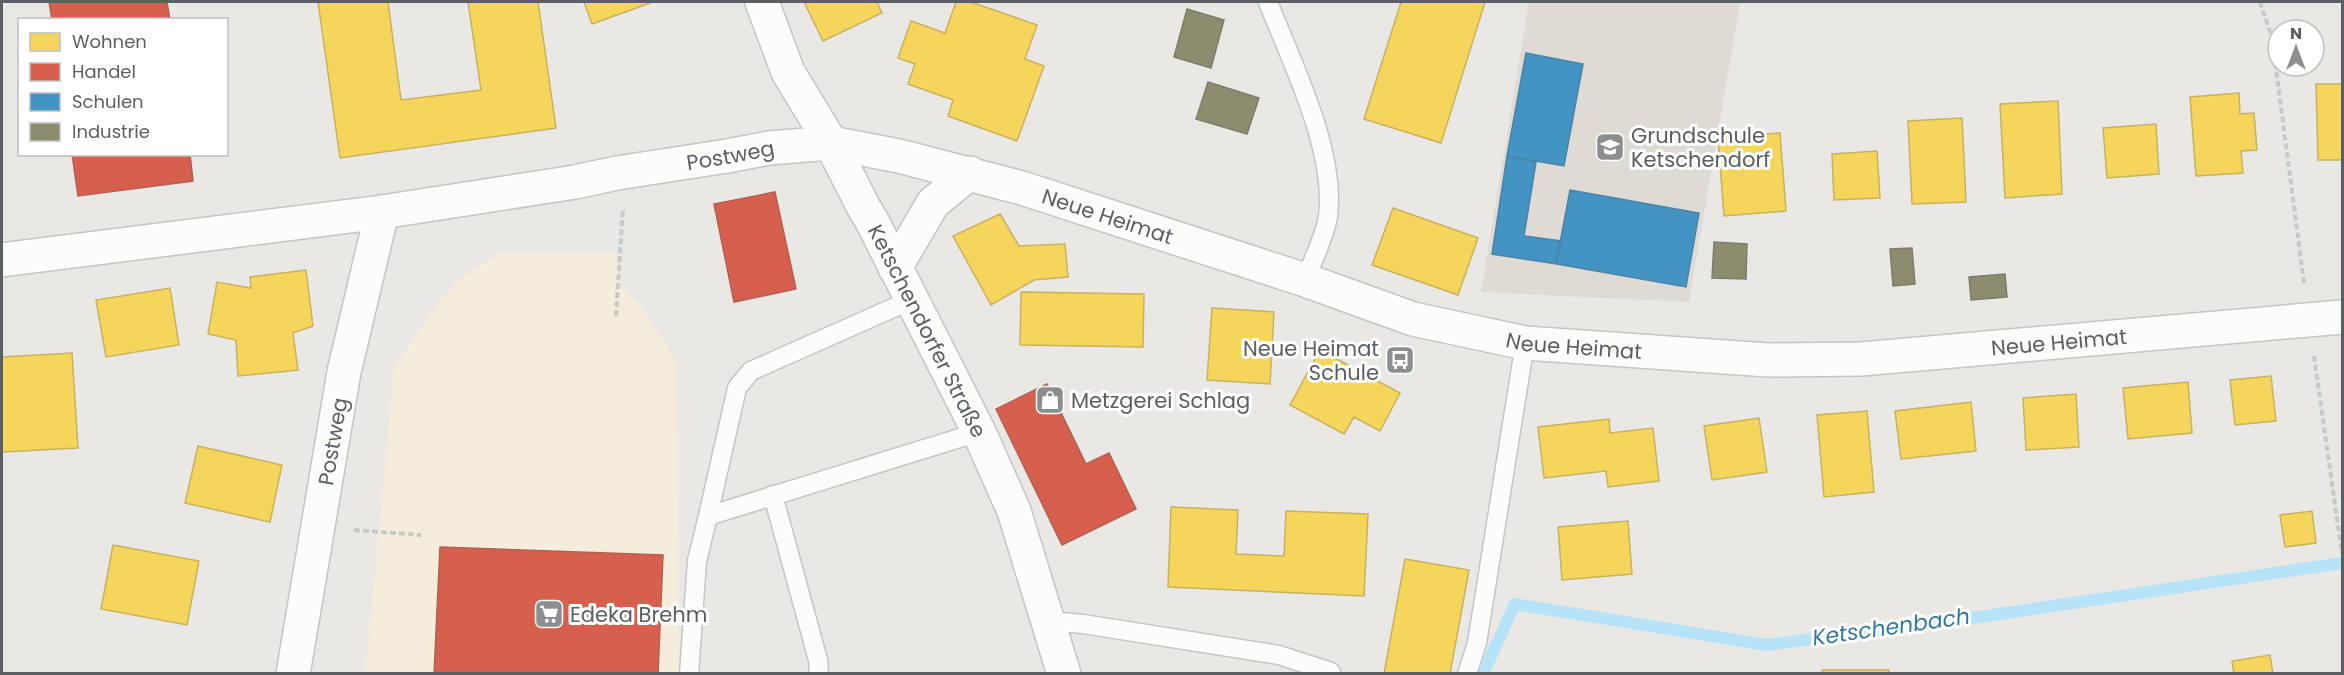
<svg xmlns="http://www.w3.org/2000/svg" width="2344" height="675" font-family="Poppins,sans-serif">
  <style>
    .commercial { fill: #f6ecdc }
    .education { fill: #dedad4 }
    .homes { fill: #f6d55c; stroke: #c7b25e; stroke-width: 1.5 }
    .shops { fill: #d6604d; stroke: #b16054; stroke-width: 1.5 }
    .schools { fill: #4393c3; stroke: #4a83a6; stroke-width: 1.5 }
    .industry { fill: #8c8c6e; stroke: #7d7e6b; stroke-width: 1.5 }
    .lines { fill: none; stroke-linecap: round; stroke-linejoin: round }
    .stream { stroke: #b6e3f7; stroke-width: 12 }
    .service-casing { stroke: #c6c5c5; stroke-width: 21 }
    .minor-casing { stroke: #c6c5c5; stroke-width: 36 }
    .tertiary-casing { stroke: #c6c5c5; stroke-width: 36 }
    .path { stroke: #c5cbc7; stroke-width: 4; stroke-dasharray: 6 3; stroke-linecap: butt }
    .service { stroke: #fcfcfb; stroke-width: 18 }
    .minor { stroke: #fcfcfb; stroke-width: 33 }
    .tertiary { stroke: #fcfcfb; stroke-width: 33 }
    .labels { text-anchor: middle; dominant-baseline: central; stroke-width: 6; stroke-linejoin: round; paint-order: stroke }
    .poi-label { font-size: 21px; fill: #5a5f63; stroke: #fff; text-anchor: start }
    .street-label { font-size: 21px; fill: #5a5f63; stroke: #fff }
    .water-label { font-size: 22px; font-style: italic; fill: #3677a2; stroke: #fff }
  </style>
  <rect width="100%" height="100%" fill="#eae8e4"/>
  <path class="commercial" d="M 500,253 L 616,253 L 618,285 L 640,305 L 677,362 L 679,673 L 365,674 L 394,369 L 427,318 L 456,282 Z"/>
  <path class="education" d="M 1529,2 L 1740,2 L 1689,302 L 1481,292 Z"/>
  <path class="homes" d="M 318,2 L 388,2 L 401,100 L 481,90 L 468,2 L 538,2 L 556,128 L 340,158 Z
    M 584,2 L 653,2 L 592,24 Z
    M 804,2 L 877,2 L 882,13 L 823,41 Z
    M 956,2 L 971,2 L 1037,25 L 1025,59 L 1044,66 L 1017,141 L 948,116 L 953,100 L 908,84 L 915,64 L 898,58 L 911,21 L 945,33 Z
    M 1401,2 L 1485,2 L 1441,143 L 1364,119 Z
    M 2316,84 L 2342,84 L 2342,160 L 2318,160 Z
    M 2239,93 L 2240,114 L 2254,113 L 2257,150 L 2241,151 L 2243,173 L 2196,176 L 2190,97 Z
    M 2058,101 L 2062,194 L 2005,198 L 2000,104 Z
    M 1962,118 L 1966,202 L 1912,204 L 1908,121 Z
    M 2156,124 L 2159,174 L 2107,178 L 2103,128 Z
    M 1780,133 L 1786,211 L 1724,216 L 1718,138 Z
    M 1877,151 L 1880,198 L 1834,200 L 1832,154 Z
    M 1393,208 L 1478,238 L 1458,295 L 1372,265 Z
    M 1000,214 L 1019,246 L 1065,244 L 1068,277 L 1034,280 L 991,305 L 953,236 Z
    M 306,270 L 313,326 L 293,333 L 298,370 L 238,376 L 236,340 L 208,334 L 217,282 L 251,288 L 250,277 Z
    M 170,288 L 179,345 L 106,357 L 96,300 Z
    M 1021,292 L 1144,294 L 1143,347 L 1020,345 Z
    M 1212,308 L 1274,312 L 1270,384 L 1207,380 Z
    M 1320,350 L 1400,393 L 1380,431 L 1354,417 L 1344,434 L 1290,405 Z
    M 72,353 L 78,448 L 2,452 L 2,357 Z
    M 2271,376 L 2276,421 L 2235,425 L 2230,380 Z
    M 2188,382 L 2192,433 L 2128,439 L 2123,388 Z
    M 2076,394 L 2079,447 L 2026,450 L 2023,398 Z
    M 1971,402 L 1976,451 L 1901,459 L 1895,411 Z
    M 1867,411 L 1874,492 L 1824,497 L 1817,415 Z
    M 1759,418 L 1767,472 L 1712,480 L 1704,426 Z
    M 1609,419 L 1610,433 L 1653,428 L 1659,481 L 1608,487 L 1606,471 L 1544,478 L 1538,427 Z
    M 198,446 L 282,465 L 270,522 L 185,503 Z
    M 1171,507 L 1238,510 L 1236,554 L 1284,556 L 1286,511 L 1368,514 L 1364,596 L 1168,587 Z
    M 2312,511 L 2316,543 L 2285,547 L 2280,515 Z
    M 1628,521 L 1632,574 L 1562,580 L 1558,527 Z
    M 113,545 L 199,561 L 187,625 L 101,609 Z
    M 1405,559 L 1469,570 L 1450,674 L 1384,674 Z
    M 2270,655 L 2273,674 L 2234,674 L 2232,661 Z
    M 1822,670 L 1889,670 L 1889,674 L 1822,674 Z"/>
  <path class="shops" d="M 49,2 L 167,2 L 170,20 L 52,20 Z
    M 72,154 L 190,154 L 193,181 L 78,196 Z
    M 775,192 L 796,289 L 734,302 L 714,204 Z
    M 1047,384 L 1086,464 L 1109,453 L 1136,509 L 1062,545 L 996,409 Z
    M 440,547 L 663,555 L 658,674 L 434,674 Z"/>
  <path class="schools" d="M 1526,53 L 1583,64 L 1564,166 L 1507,156 Z
    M 1507,156 L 1536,162 L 1524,236 L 1561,241 L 1556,264 L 1492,254 Z
    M 1570,190 L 1699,213 L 1686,287 L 1556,264 Z"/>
  <path class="industry" d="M 1187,9 L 1224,20 L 1211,68 L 1174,57 Z
    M 1208,82 L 1259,98 L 1247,134 L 1196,119 Z
    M 1714,242 L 1747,244 L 1746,279 L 1712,278 Z
    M 1912,248 L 1915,284 L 1893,286 L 1890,249 Z
    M 2005,274 L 2007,297 L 1971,300 L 1969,277 Z"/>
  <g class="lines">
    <path class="stream" d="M 1483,674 L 1515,604 L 1767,645 L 1979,617 L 2342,563"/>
    <g class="service-casing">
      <path id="service" d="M 1268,2 C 1292,63 1336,150 1328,216 C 1326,233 1312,263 1305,280
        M 773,495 L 818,660 L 819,674
        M 708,516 L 737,388 L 751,371 L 911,300
        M 1050,621 L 1083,624 L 1279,655 L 1331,672
        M 689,674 L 697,561 L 708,516 L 979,432
        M 1467,674 L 1477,643 L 1525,343"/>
    </g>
    <g class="minor-casing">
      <g id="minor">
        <path id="s1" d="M 293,674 L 344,372 L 382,212"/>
      </g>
    </g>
    <g class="tertiary-casing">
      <g id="tertiary">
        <path id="s2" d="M 762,2 L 788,72 L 831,143 L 863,206 L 873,223 L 979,432 L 1014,511 L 1064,674"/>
        <path id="s3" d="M 2,260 L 382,212 L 575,182 L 617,173 L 727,156 L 769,148 L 831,143 L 899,156 L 1022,188 L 1305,280 L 1413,319 L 1525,343 L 1768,360 L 1861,359 L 2342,317"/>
        <path d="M 895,268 L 933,203 L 970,173"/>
      </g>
    </g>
    <path class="path" d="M 2260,2 L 2272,38 L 2304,283
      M 616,316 L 623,208
      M 2314,356 L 2342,554
      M 354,530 L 421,535"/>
    <use href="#service" class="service"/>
    <use href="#minor" class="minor"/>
    <use href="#tertiary" class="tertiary"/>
  </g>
  <defs>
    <g id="school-square" transform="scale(1.5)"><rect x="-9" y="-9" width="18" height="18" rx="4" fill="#8c8f90" stroke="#fff"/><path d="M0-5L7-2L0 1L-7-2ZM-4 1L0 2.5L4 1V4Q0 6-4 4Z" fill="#fff"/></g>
    <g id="bus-square" transform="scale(1.5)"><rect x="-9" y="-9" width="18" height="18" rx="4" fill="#8c8f90" stroke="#fff"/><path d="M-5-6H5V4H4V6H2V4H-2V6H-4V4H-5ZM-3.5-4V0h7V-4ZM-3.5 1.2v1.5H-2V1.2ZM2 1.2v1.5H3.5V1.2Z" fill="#fff"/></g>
    <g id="shop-square" transform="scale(1.5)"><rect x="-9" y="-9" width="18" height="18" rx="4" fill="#8c8f90" stroke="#fff"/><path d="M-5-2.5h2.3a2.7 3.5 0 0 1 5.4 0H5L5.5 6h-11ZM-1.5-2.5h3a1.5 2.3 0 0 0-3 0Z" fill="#fff"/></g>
    <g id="supermarket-square" transform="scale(1.5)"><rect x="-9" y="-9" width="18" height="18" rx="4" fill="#8c8f90" stroke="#fff"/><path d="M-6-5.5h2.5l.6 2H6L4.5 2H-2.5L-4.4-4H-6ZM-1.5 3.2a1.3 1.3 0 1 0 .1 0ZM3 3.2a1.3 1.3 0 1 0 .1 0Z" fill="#fff"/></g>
  </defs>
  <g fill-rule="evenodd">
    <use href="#school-square" x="1610" y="147"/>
    <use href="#bus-square" x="1400" y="360"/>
    <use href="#shop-square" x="1050" y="400"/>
    <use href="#supermarket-square" x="549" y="614"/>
  </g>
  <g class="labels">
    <g class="poi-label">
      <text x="1631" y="135">Grundschule<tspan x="1631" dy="24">Ketschendorf</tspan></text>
      <text x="1379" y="348" text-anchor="end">Neue Heimat<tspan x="1379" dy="24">Schule</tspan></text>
      <text x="1071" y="400">Metzgerei Schlag</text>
      <text x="570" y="614">Edeka Brehm</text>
    </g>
    <g class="street-label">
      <text stroke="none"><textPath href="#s3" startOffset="736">Postweg</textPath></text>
      <text stroke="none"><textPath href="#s3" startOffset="1124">Neue Heimat</textPath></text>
      <text stroke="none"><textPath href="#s2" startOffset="369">Ketschendorfer Straße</textPath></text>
      <text stroke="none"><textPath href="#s3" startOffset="2096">Neue Heimat</textPath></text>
      <text stroke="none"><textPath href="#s3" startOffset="1610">Neue Heimat</textPath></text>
      <text stroke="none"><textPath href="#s1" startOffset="236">Postweg</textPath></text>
    </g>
    <g class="water-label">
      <text transform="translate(1891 627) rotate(-8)">Ketschenbach</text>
    </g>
  </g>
  <rect width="2344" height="675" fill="none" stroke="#5a5f63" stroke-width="6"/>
  <rect x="18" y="18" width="210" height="138" fill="#ffffff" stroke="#bdbfc1" stroke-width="1.5"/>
  <rect x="30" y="33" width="30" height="18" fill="#f6d55c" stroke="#bdbfc1" stroke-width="1.5"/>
  <text x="72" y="48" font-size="18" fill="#5a5f63">Wohnen</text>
  <rect x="30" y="63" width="30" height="18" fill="#d6604d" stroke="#bdbfc1" stroke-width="1.5"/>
  <text x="72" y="78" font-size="18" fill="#5a5f63">Handel</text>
  <rect x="30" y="93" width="30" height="18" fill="#4393c3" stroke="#bdbfc1" stroke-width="1.5"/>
  <text x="72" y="108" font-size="18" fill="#5a5f63">Schulen</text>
  <rect x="30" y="123" width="30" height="18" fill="#8c8c6e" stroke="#bdbfc1" stroke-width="1.5"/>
  <text x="72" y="138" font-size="18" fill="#5a5f63">Industrie</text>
  <g transform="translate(2296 48)"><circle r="28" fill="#ffffff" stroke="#bdbfc1" stroke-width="1.5"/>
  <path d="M0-4.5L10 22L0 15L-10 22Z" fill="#8c8f90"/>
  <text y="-9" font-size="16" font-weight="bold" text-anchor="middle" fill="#5a5f63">N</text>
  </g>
</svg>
